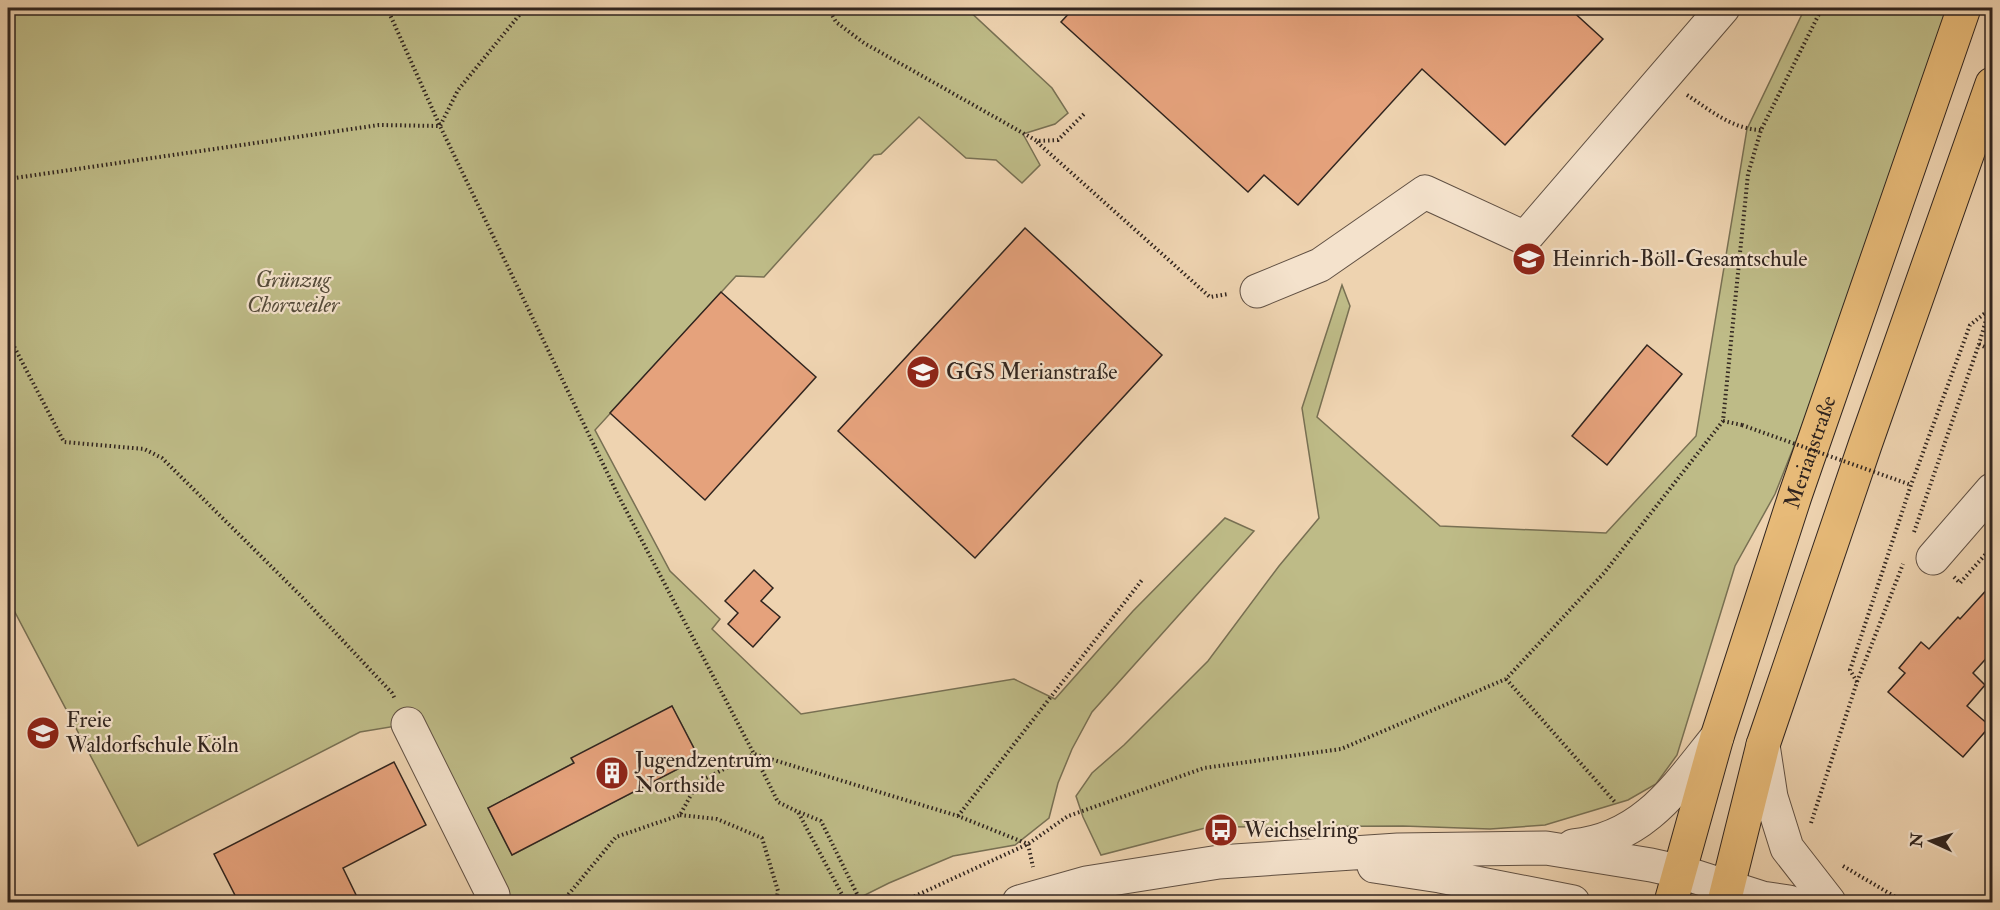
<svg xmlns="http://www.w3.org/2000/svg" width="2000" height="910" font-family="'IM FELL Double Pica',serif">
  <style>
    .green { fill: #bebb87; stroke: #787053; stroke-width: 1.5; fill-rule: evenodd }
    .building { fill: #e5a27c; stroke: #31251f; stroke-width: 1.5 }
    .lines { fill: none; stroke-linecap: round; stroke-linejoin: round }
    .minor-casing { stroke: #605043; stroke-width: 35 }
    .major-casing { stroke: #31251f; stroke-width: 35 }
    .path { stroke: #31251f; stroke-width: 4; stroke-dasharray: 1.5 3; stroke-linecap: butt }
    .minor { stroke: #f4e2cc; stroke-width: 33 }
    .major { stroke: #e7ba78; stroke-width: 33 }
    .path-bridge { stroke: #31251f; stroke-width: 4; stroke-dasharray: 1.5 3; stroke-linecap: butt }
    .labels { text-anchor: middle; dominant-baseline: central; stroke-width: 4.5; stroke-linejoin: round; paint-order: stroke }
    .poi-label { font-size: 22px; fill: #31251f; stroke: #f4e2cc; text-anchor: start }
    .park-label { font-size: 22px; font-style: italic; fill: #544a39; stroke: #f4e2cc }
    .street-label { font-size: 22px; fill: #31251f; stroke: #f4e2cc }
  </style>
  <rect width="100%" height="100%" fill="#eed3b0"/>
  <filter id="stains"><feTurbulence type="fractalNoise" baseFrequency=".00333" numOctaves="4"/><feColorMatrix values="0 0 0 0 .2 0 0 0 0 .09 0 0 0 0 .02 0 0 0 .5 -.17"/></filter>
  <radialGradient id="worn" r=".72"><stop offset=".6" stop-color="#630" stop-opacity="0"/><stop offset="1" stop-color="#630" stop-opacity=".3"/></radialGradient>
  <path class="green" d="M 8,8 L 966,8 L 1052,88 L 1068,113 L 1055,124 L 1023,134 L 1040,165 L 1022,183 L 996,160 L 966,158 L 919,117 L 881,154 L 874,155 L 764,277 L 736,276 L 595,430 L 670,571 L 720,619 L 712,629 L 801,714 L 1014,679 L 1055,699 L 1133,611 L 1225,518 L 1254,531 L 1092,712 L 1072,749 L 1058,783 L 1049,818 L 1015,845 L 953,856 L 889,883 L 851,902 L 494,902 L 408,724 L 360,732 L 138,846 L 8,599 ZM 672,706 L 699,758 L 512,855 L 488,808 L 574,763 Z
    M 1805,8 L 1948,8 L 1804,421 L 1775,494 L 1735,566 L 1677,755 L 1656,784 L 1628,800 L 1545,825 L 1490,829 L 1403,826 L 1209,827 L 1101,855 L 1083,817 L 1076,796 L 1092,773 L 1124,745 L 1208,661 L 1279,566 L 1319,518 L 1302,408 L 1342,285 L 1350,306 L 1317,417 L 1440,526 L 1606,533 L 1696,436 L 1747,129 Z"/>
  <path class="building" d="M 1074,8 L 1569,8 L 1603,39 L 1505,145 L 1422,69 L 1298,205 L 1264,175 L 1248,192 L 1061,22 Z
    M 1025,228 L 1162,355 L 975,558 L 838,431 Z
    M 721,292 L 816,377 L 705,500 L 610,413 Z
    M 1647,345 L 1682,374 L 1607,465 L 1572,436 Z
    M 754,570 L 773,588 L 761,601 L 780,617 L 753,647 L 728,624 L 738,613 L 725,601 Z
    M 1992,584 L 1992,652 L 1973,673 L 1985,685 L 1967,706 L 1990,726 L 1963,757 L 1888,692 L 1905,673 L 1899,668 L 1921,642 L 1929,649 L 1958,617 L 1960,619 Z
    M 672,706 L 699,758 L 512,855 L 488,808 L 574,763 L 571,758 Z
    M 394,762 L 426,825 L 343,868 L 360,903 L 239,903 L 214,854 Z"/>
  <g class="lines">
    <g class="minor-casing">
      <path id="minor" d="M 1257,291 L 1320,265 L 1425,192 L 1525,238 L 1723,8
        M 1933,558 L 1992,490
        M 408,724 L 493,895 L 494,902
        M 1763,745 L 1771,797 L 1787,848 L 1829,902
        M 1573,846 C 1643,839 1676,788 1717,737
        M 1374,866 L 1440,876 L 1573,902
        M 1019,902 L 1086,883 L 1219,862 L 1398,850 L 1546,848 L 1651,865 L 1678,871 L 1762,898 L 1789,902"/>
    </g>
    <g class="major-casing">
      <g id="major">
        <path id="s1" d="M 1671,902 L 1717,737 L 1795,496 L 1964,8"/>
        <path d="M 1724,902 L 1763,745 L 1865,445 L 1992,84"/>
      </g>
    </g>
    <path class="path" d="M 387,8 L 440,126 L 618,495 L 754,754 L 958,816 L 1028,844 L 1033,867
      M 828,8 L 836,22 L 864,43 L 1037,141 L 1058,140 L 1084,114
      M 1687,95 C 1710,110 1732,129 1761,130
      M 1037,142 L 1210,297 L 1228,294
      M 8,179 L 379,125 L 440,126 L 458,90 L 525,8
      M 8,335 L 64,442 L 144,449 L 162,458 L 301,596 L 392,693 L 395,699
      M 1979,344 L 1992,351
      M 1723,421 L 1742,425
      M 1914,532 L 1979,344 L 1992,300
      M 1954,577 L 1960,583 L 1992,547
      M 1506,679 L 1615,802
      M 1857,682 L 1850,670 L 1911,485 L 1970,325 L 1989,310
      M 799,812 L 821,821 L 861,902
      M 680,815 L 717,819 L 762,838 L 778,891 L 776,902
      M 958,816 L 1142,580
      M 1811,823 L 1857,682 L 1903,564
      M 1843,866 L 1904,902
      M 558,902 L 563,901 L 616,837 L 680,815 L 698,782 L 754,754 L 778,802 L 798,812 L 846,902
      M 902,902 L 1028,844 L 1068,816 L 1204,768 L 1341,749 L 1506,679 L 1604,573 L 1723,421 L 1748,174 L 1761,130 L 1822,8
      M 1187,902 L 1292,900 L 1316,902"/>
    <use href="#minor" class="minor"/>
    <use href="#major" class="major"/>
    <path class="path-bridge" d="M 1742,425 L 1911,485"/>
  </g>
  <defs>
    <g id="school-disc" transform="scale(1.725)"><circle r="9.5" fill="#8f2418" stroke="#f4e2cc"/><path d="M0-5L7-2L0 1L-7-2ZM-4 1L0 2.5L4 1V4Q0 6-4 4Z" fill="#fff"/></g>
    <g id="building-disc" transform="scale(1.725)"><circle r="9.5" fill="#8f2418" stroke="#f4e2cc"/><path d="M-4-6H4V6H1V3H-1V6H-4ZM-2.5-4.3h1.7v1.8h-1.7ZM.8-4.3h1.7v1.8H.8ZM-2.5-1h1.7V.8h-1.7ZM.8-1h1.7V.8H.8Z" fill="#fff"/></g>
    <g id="bus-disc" transform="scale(1.725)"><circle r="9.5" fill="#8f2418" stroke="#f4e2cc"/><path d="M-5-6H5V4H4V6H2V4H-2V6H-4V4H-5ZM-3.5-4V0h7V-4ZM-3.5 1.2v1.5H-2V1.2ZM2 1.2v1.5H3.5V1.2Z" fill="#fff"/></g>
  </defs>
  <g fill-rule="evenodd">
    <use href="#school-disc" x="1529" y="259"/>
    <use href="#school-disc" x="923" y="372"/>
    <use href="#school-disc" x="43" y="733"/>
    <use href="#building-disc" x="612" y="773"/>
    <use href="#bus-disc" x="1221" y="830"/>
  </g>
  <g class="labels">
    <g class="poi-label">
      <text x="1552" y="259">Heinrich-Böll-Gesamtschule</text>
      <text x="946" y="372">GGS Merianstraße</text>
      <text x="66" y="720">Freie<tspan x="66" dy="25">Waldorfschule Köln</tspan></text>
      <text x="635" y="760">Jugendzentrum<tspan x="635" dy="25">Northside</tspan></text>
      <text x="1244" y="830">Weichselring</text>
    </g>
    <g class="park-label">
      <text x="293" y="280">Grünzug<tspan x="293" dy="25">Chorweiler</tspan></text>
    </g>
    <g class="street-label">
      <text stroke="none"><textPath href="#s1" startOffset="471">Merianstraße</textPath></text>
    </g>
  </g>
  <rect width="2000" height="910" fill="none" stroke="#eed3b0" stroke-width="30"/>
  <rect x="9" y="9" width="1982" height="892" fill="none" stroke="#31251f" stroke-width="3"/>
  <rect x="15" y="15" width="1970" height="880" fill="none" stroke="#31251f" stroke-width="1.5"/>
  <g transform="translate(1931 841) rotate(274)" stroke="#f4e2cc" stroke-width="4.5" paint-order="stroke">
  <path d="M0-4.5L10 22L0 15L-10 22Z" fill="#31251f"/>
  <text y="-9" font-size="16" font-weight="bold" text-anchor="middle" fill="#31251f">N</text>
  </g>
  <rect width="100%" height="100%" filter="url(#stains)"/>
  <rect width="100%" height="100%" fill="url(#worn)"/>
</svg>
